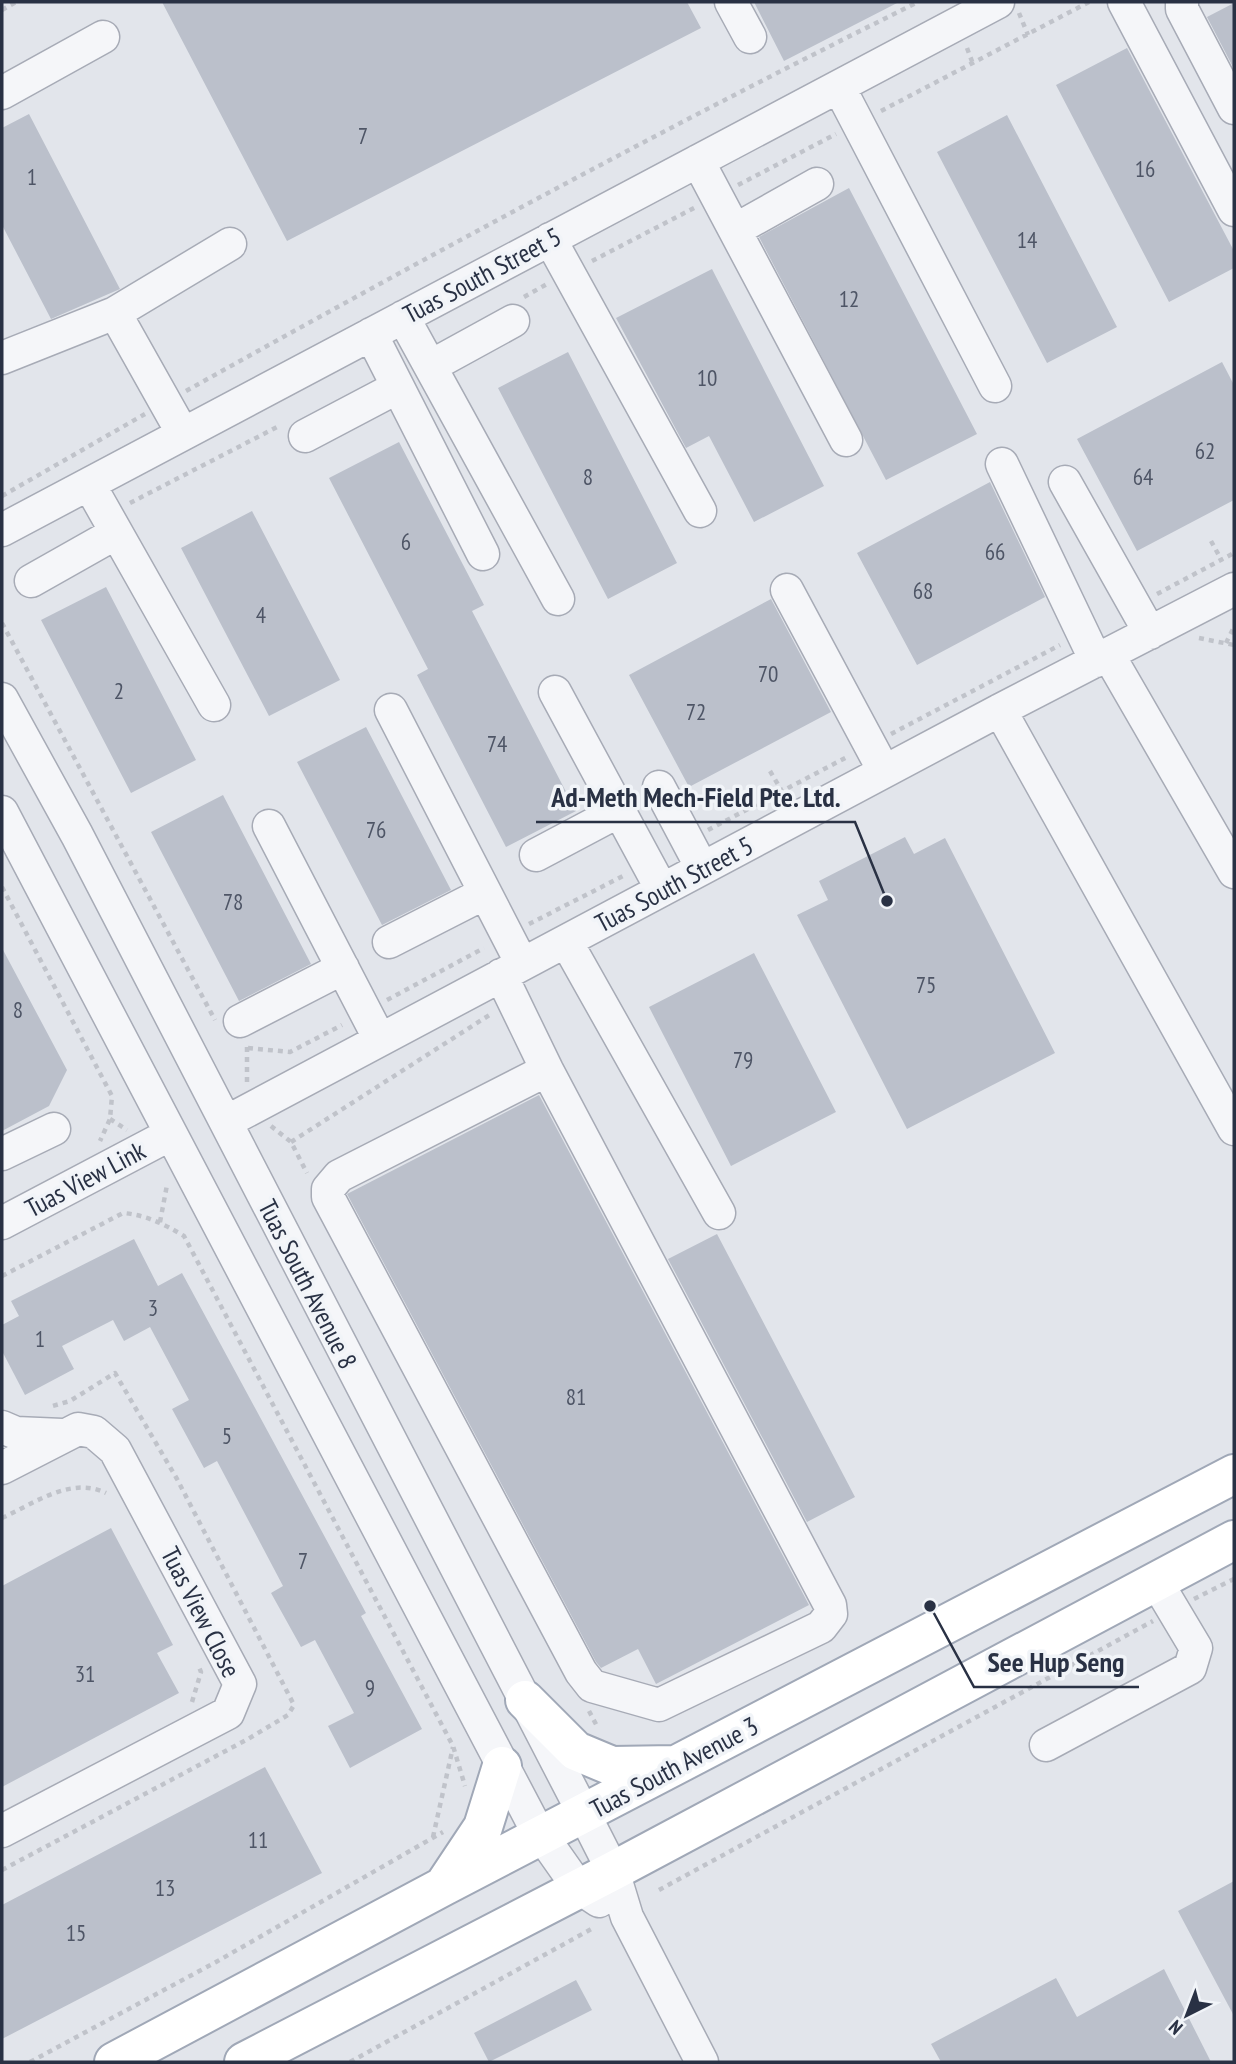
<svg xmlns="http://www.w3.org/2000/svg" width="1236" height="2064" font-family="'PT Sans Narrow',sans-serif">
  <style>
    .building { fill: #bbc0cb }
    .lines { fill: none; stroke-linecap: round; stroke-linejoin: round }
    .minor-casing { stroke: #a7abb6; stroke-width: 35 }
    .major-casing { stroke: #a0a8b7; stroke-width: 42 }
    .path { stroke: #c0c3ca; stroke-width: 4.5; stroke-dasharray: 5 5; stroke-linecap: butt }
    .minor { stroke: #f5f6f9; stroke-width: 32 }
    .major { stroke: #fff; stroke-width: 38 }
    .labels { text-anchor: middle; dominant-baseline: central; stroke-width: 7; stroke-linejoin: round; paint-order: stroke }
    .number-label { font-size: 23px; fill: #4e5566 }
    .street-label { font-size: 26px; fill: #293144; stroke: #f1f4f8 }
    .leader { fill: none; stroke: #293144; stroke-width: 2.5 }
    .callout-dot { fill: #293144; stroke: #f1f4f8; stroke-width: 2.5 }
    .callout-label { font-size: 28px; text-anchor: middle; font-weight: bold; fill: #293144; stroke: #f1f4f8; stroke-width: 7; stroke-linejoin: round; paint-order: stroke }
  </style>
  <rect width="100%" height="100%" fill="#e2e5eb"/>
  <path class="building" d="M 162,2 L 687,2 L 701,28 L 287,241 Z
    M 754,2 L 899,2 L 784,61 Z
    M 1234,3 L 1234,69 L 1207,17 Z
    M 1127,48 L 1234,251 L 1234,268 L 1169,302 L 1056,85 Z
    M 29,114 L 120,289 L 51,319 L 2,225 L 2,128 Z
    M 1007,115 L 1117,327 L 1047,363 L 937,152 Z
    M 849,188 L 977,434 L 886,480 L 759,237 Z
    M 712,269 L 824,486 L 754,522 L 709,436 L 686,448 L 616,318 Z
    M 568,352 L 677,563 L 608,599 L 498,388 Z
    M 1222,362 L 1234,385 L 1234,500 L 1137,551 L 1077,439 Z
    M 399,442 L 484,605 L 472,611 L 576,811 L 506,847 L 417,675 L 428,669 L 329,478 Z
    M 990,482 L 1045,597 L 917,665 L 857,553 Z
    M 252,511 L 340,680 L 269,716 L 181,548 Z
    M 106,587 L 196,760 L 131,793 L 41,620 Z
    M 771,599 L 831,712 L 689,787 L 629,675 Z
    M 366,727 L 451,890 L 382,925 L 297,762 Z
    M 223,795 L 311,964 L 239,1001 L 151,832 Z
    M 905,837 L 914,854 L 945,838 L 1055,1053 L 907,1129 L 797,915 L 828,900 L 819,881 Z
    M 2,948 L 67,1070 L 49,1106 L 2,1131 Z
    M 754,953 L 836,1112 L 731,1166 L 649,1007 Z
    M 539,1095 L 809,1605 L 656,1684 L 638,1649 L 601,1668 L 596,1662 L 347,1194 Z
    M 717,1234 L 855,1497 L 807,1522 L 668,1259 Z
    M 134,1239 L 158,1286 L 182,1273 L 366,1613 L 361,1616 L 422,1729 L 350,1768 L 328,1726 L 354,1713 L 315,1640 L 301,1647 L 271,1593 L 283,1586 L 217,1461 L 204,1468 L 172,1409 L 189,1400 L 150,1327 L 124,1341 L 113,1320 L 62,1346 L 74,1369 L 25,1395 L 2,1351 L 2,1325 L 19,1316 L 11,1301 Z
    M 111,1528 L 173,1645 L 157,1653 L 179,1693 L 2,1787 L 2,1586 Z
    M 265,1767 L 322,1873 L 2,2039 L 2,1905 Z
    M 1234,1881 L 1234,2016 L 1178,1911 Z
    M 1164,1969 L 1211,2062 L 941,2062 L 931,2044 L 1056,1978 L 1077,2017 Z
    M 576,1980 L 592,2010 L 489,2062 L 474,2033 Z"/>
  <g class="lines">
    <g class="minor-casing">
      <path id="minor" d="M 731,2 L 750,37
        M 1124,2 L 1234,210
        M 1182,2 L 1182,9 L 1234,108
        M 839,87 L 995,386
        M 2,93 L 103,37
        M 698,161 L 846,440
        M 735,230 L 817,184
        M 550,239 L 700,511
        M 115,313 L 230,244
        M 403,317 L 558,599
        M 371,334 L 483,554
        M 2,358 L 115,313 L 183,434
        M 431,366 L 513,321
        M 305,436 L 398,387
        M 1002,464 L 1096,661
        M 1065,482 L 1150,633
        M 89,484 L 214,705
        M 2,530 L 998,2
        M 31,581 L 116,533
        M 787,590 L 884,771
        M 1108,654 L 1234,872
        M 555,692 L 662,890
        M 2,699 L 77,835 L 584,1814 L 613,1871 L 627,1917 L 702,2062
        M 391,710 L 522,964
        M 1000,710 L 1234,1129
        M 659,787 L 702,868
        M 2,812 L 533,1823 L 578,1887 L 599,1901
        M 269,826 L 380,1040
        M 536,855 L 619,811
        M 566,941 L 719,1213
        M 389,942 L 485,893
        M 501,975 L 547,1070 L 830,1605 L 831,1614 L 821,1627 L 659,1705 L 592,1686 L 581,1672 L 328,1197 L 328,1189 L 339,1176 L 547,1070
        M 240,1021 L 343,968
        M 226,1122 L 1000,710 L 1234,589
        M 2,1154 L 54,1129
        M 2,1223 L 169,1135
        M 2,1427 L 16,1433 L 62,1435
        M 2,1468 L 78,1429 L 94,1432 L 115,1450 L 240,1684 L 228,1713 L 2,1831
        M 1046,1745 L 1190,1668 L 1196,1648 L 1156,1581"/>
    </g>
    <g class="major-casing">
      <path id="major" d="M 525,1700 L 576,1751 L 612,1766 L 674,1765
        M 445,1884 L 483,1827 L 502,1766
        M 114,2062 L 444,1886 L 1234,1474
        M 244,2062 L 613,1871 L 1234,1540"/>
    </g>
    <path class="path" d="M 2,10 L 16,2
      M 1019,13 L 1028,35
      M 967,48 L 973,64
      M 881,111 L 1089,2
      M 738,185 L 836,134
      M 592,261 L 696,207
      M 524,297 L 547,284
      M 186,391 C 428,256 670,125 918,2
      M 2,496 L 145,414
      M 130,503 L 281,425
      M 1211,541 L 1222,561
      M 1157,594 L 1234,553
      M 2,623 L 215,1020
      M 1199,638 L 1234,645
      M 1226,643 L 1234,627
      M 891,734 L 1060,645
      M 770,771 L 783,793
      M 708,830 L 849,756
      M 2,887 L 112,1096 L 110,1119 L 100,1141
      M 529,924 L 627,874
      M 387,1000 L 484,948
      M 247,1047 L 247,1082
      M 248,1048 L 290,1052 L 342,1025
      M 110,1119 L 127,1130
      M 271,1126 L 291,1142 L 307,1173
      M 291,1142 L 491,1014
      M 160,1222 L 167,1185
      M 2,1276 L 123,1213 C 146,1215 164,1224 184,1236 L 453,1746 L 465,1786
      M 2,1518 C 35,1503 71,1476 106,1493
      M 1194,1599 L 1234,1579
      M 192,1702 L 201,1672 L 199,1667
      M 589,1711 L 598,1728
      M 433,1837 L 453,1747
      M 2,1870 L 248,1739 L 288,1715 L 294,1705 L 177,1479 L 115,1373 L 70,1401 L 49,1407
      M 659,1890 L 1153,1621
      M 30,2062 L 216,1962 L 443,1832
      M 350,2062 L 595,1927"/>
    <use href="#minor" class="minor"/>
    <use href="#major" class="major"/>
  </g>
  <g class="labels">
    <g class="number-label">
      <text x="363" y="135">7</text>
      <text x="1145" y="168">16</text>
      <text x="32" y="176">1</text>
      <text x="1027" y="239">14</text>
      <text x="849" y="298">12</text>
      <text x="707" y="377">10</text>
      <text x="1205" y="450">62</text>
      <text x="588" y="476">8</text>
      <text x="1143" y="476">64</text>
      <text x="406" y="541">6</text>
      <text x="995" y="551">66</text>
      <text x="923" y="590">68</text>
      <text x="261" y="614">4</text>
      <text x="768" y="673">70</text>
      <text x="119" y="690">2</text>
      <text x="696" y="711">72</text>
      <text x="497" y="743">74</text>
      <text x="376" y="829">76</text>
      <text x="233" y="901">78</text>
      <text x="926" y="984">75</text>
      <text x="18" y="1009">8</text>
      <text x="743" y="1059">79</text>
      <text x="153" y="1307">3</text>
      <text x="40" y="1338">1</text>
      <text x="576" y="1396">81</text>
      <text x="227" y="1435">5</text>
      <text x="303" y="1560">7</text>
      <text x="85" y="1673">31</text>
      <text x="370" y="1687">9</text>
      <text x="258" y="1839">11</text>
      <text x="165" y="1887">13</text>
      <text x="76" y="1932">15</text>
    </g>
    <g class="street-label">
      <text transform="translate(482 275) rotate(-28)">Tuas South Street 5</text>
      <text transform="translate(674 884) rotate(-28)">Tuas South Street 5</text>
      <text transform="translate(85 1179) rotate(-28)">Tuas View Link</text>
      <text transform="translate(308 1284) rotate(63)">Tuas South Avenue 8</text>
      <text transform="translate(201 1612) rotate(63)">Tuas View Close</text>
      <text transform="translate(674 1767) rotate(-28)">Tuas South Avenue 3</text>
    </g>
  </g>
  <path class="leader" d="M887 901L855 822H536M930 1606L974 1687H1139"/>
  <g class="callout-dot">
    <circle cx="887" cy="901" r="7"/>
    <circle cx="930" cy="1606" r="7"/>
  </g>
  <g class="callout-label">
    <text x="696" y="807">Ad-Meth Mech-Field Pte. Ltd.</text>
    <text x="1056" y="1672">See Hup Seng</text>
  </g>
  <rect width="1236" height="2064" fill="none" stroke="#293144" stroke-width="7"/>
  <g transform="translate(1187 2015) rotate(222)" stroke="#f1f4f8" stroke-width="5" paint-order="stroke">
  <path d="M0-5L12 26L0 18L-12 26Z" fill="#293144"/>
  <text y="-10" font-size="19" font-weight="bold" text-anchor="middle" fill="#293144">N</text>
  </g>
</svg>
